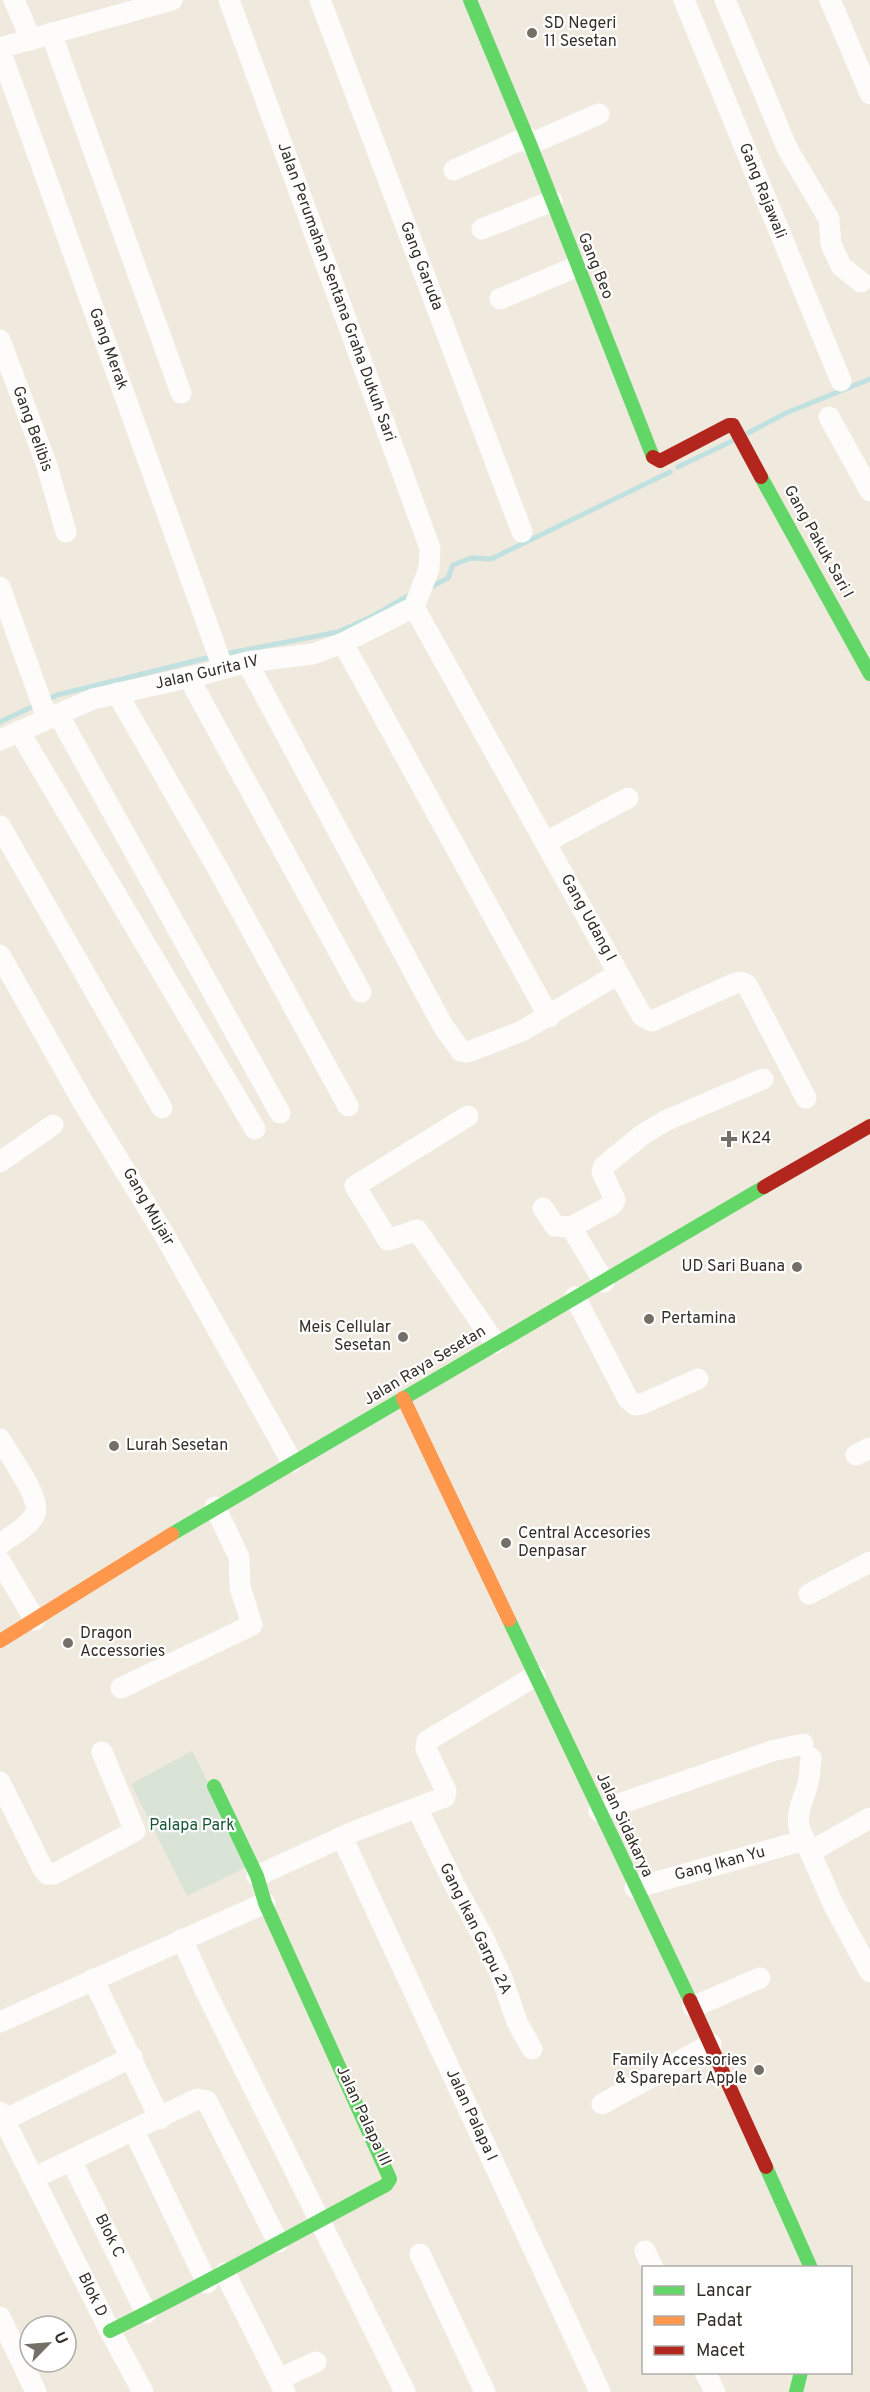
<svg xmlns="http://www.w3.org/2000/svg" width="870" height="2392" font-family="Overpass,sans-serif">
  <style>
    .green { fill: #d9e4d6 }
    .lines { fill: none; stroke-linecap: round; stroke-linejoin: round }
    .stream { stroke: #c0e1df; stroke-width: 5 }
    .street { stroke: #fdfcfa; stroke-width: 21 }
    .fast { stroke: #63d668; stroke-width: 14 }
    .slow { stroke: #ff974d; stroke-width: 14 }
    .jam { stroke: #b3261e; stroke-width: 14 }
    .poi-dot { fill: #757067; stroke: #fff; stroke-width: 2 }
    .labels { text-anchor: middle; dominant-baseline: central; stroke-width: 4.5; stroke-linejoin: round; paint-order: stroke }
    .poi-label { font-size: 16px; fill: #332f27; stroke: #fff; text-anchor: start }
    .street-label { font-size: 16px; fill: #332f27; stroke: #fff }
    .park-label { font-size: 16px; fill: #195737; stroke: #fff }
  </style>
  <rect width="100%" height="100%" fill="#f0e9de"/>
  <path class="green" d="M 192,1751 L 251,1865 L 187,1896 L 131,1784 Z"/>
  <g class="lines">
    <path class="stream" d="M 748,433 L 786,413 L 870,379
      M 678,467 L 732,441
      M 427,589 L 448,578 L 453,565 L 471,558 L 491,559 L 670,472
      M 224,654 L 338,632 L 373,616 L 413,593
      M 47,700 L 57,695 L 215,656
      M 0,722 L 38,704"/>
    <path class="street" d="M 14,0 L 31,40
      M 229,0 L 430,548 L 429,569 L 414,607
      M 320,0 L 522,532
      M 684,0 L 841,381
      M 725,0 L 788,150 L 829,219 L 831,244 L 841,266 L 861,282
      M 830,0 L 870,94
      M 51,33 L 181,393
      M 0,48 L 172,0
      M 0,50 L 223,668
      M 530,144 L 599,114
      M 454,170 L 527,137
      M 482,229 L 552,201
      M 500,299 L 578,266
      M 0,340 L 47,466 L 66,532
      M 829,417 L 870,491
      M 0,587 L 47,718
      M 414,607 L 642,1016 L 652,1021 L 733,984 L 741,982 L 747,985 L 806,1098
      M 343,643 L 549,1017
      M 247,662 L 443,1026 L 461,1051 L 468,1052 L 522,1031 L 618,974
      M 189,678 L 361,992
      M 117,693 L 218,869 L 348,1106
      M 58,714 L 280,1113
      M 19,731 L 255,1129
      M 0,740 L 93,699 L 208,673 L 247,662 L 313,654 L 343,643 L 414,607
      M 0,826 L 162,1108
      M 546,842 L 628,798
      M 0,955 L 83,1102 L 165,1236 L 292,1462
      M 468,1116 L 355,1186 L 388,1240 L 417,1230 L 495,1343
      M 0,1162 L 53,1125
      M 543,1208 L 555,1226 L 571,1227
      M 604,1282 L 571,1227 L 612,1205 L 615,1200 L 602,1172 L 604,1166 L 642,1135 L 665,1121 L 763,1079
      M 575,1297 L 628,1399 L 635,1405 L 642,1404 L 698,1379
      M 0,1439 C 8,1453 42,1499 35,1514 C 30,1526 11,1536 0,1544
      M 856,1455 L 870,1448
      M 0,1561 L 35,1620
      M 809,1594 L 870,1562
      M 121,1688 L 252,1625 L 240,1587 L 239,1557 L 215,1507
      M 811,1758 C 810,1767 810,1775 808,1783 C 804,1800 796,1810 799,1827 L 834,1906 L 870,1972
      M 0,1782 L 43,1869 L 47,1874 L 54,1874 L 135,1831 L 102,1752
      M 417,1808 L 455,1886 L 482,1935 L 502,1978 L 517,2022 L 532,2049
      M 599,1811 L 772,1751 L 803,1744
      M 342,1837 L 600,2392
      M 810,1852 L 870,1818
      M 257,1876 L 355,1831 L 445,1797 L 446,1791 L 426,1749 L 427,1741 L 535,1676
      M 635,1888 L 805,1840
      M 182,1939 L 205,1990 L 405,2392
      M 93,1979 L 160,2119
      M 693,2007 L 760,1978
      M 0,2022 L 265,1903
      M 602,2104 L 711,2044
      M 0,2112 L 110,2331 L 143,2392
      M 4,2120 L 132,2057
      M 134,2131 L 207,2283
      M 71,2160 L 146,2313
      M 34,2178 L 197,2099 L 207,2101 L 278,2242
      M 645,2251 L 653,2268
      M 420,2254 L 485,2392
      M 225,2273 L 285,2392
      M 0,2317 L 36,2392
      M 705,2372 L 715,2392
      M 279,2379 L 316,2362"/>
    <path class="fast" d="M 470,0 L 530,144 L 653,457
      M 761,477 L 870,674
      M 172,1534 L 764,1187
      M 509,1620 L 690,2000
      M 766,2167 L 811,2268
      M 110,2331 C 203,2285 294,2234 386,2185 L 390,2179 L 265,1903 L 257,1876 L 214,1786
      M 796,2392 L 801,2372"/>
    <path class="slow" d="M 403,1398 L 509,1620
      M 0,1641 L 172,1534"/>
    <path class="jam" d="M 653,457 L 660,461 L 729,425 L 733,425 L 761,477
      M 764,1187 L 870,1126
      M 690,2000 L 766,2167"/>
  </g>
  <g class="poi-dot">
    <circle cx="532" cy="33" r="6"/>
    <path d="M726 1130h6v6h6v6h-6v6h-6v-6h-6v-6h6z"/>
    <circle cx="797" cy="1267" r="6"/>
    <circle cx="649" cy="1319" r="6"/>
    <circle cx="403" cy="1337" r="6"/>
    <circle cx="114" cy="1446" r="6"/>
    <circle cx="506" cy="1543" r="6"/>
    <circle cx="68" cy="1643" r="6"/>
    <circle cx="759" cy="2070" r="6"/>
  </g>
  <g class="labels">
    <g class="poi-label">
      <text x="544" y="24">SD Negeri<tspan x="544" dy="18">11 Sesetan</tspan></text>
      <text x="741" y="1139">K24</text>
      <text x="785" y="1267" text-anchor="end">UD Sari Buana</text>
      <text x="661" y="1319">Pertamina</text>
      <text x="391" y="1328" text-anchor="end">Meis Cellular<tspan x="391" dy="18">Sesetan</tspan></text>
      <text x="126" y="1446">Lurah Sesetan</text>
      <text x="518" y="1534">Central Accesories<tspan x="518" dy="18">Denpasar</tspan></text>
      <text x="80" y="1634">Dragon<tspan x="80" dy="18">Accessories</tspan></text>
      <text x="747" y="2061" text-anchor="end">Family Accessories<tspan x="747" dy="18">&amp; Sparepart Apple</tspan></text>
    </g>
    <g class="street-label">
      <text transform="translate(762 191) rotate(68)">Gang Rajawali</text>
      <text transform="translate(421 266) rotate(69)">Gang Garuda</text>
      <text transform="translate(595 266) rotate(68)">Gang Beo</text>
      <text transform="translate(336 292) rotate(70)">Jalan Perumahan Sentana Graha Dukuh Sari</text>
      <text transform="translate(108 349) rotate(70)">Gang Merak</text>
      <text transform="translate(32 429) rotate(70)">Gang Belibis</text>
      <text transform="translate(818 542) rotate(61)">Gang Pakuk Sari I</text>
      <text transform="translate(207 673) rotate(-13)">Jalan Gurita IV</text>
      <text transform="translate(588 918) rotate(61)">Gang Udang I</text>
      <text transform="translate(148 1207) rotate(60)">Gang Mujair</text>
      <text transform="translate(425 1366) rotate(-31)">Jalan Raya Sesetan</text>
      <text transform="translate(624 1825) rotate(65)">Jalan Sidakarya</text>
      <text transform="translate(720 1864) rotate(-15)">Gang Ikan Yu</text>
      <text transform="translate(475 1929) rotate(64)">Gang Ikan Garpu 2A</text>
      <text transform="translate(471 2115) rotate(65)">Jalan Palapa I</text>
      <text transform="translate(363 2116) rotate(65)">Jalan Palapa III</text>
      <text transform="translate(109 2236) rotate(64)">Blok C</text>
      <text transform="translate(92 2295) rotate(64)">Blok D</text>
    </g>
    <g class="park-label">
      <text x="192" y="1826">Palapa Park</text>
    </g>
  </g>
  <rect x="642" y="2266" width="210" height="108" fill="#ffffff" stroke="#adaca9" stroke-width="1.5"/>
  <rect x="654" y="2286" width="30" height="9" fill="#63d668" stroke="#adaca9" stroke-width="1.5"/>
  <text x="696" y="2296" font-size="18" fill="#332f27">Lancar</text>
  <rect x="654" y="2316" width="30" height="9" fill="#ff974d" stroke="#adaca9" stroke-width="1.5"/>
  <text x="696" y="2326" font-size="18" fill="#332f27">Padat</text>
  <rect x="654" y="2346" width="30" height="9" fill="#b3261e" stroke="#adaca9" stroke-width="1.5"/>
  <text x="696" y="2356" font-size="18" fill="#332f27">Macet</text>
  <g transform="translate(48 2344) rotate(65)"><circle r="28" fill="#ffffff" stroke="#adaca9" stroke-width="1.5"/>
  <path d="M0-4.5L10 22L0 15L-10 22Z" fill="#757067"/>
  <text y="-9" font-size="16" font-weight="bold" text-anchor="middle" fill="#332f27">U</text>
  </g>
</svg>
